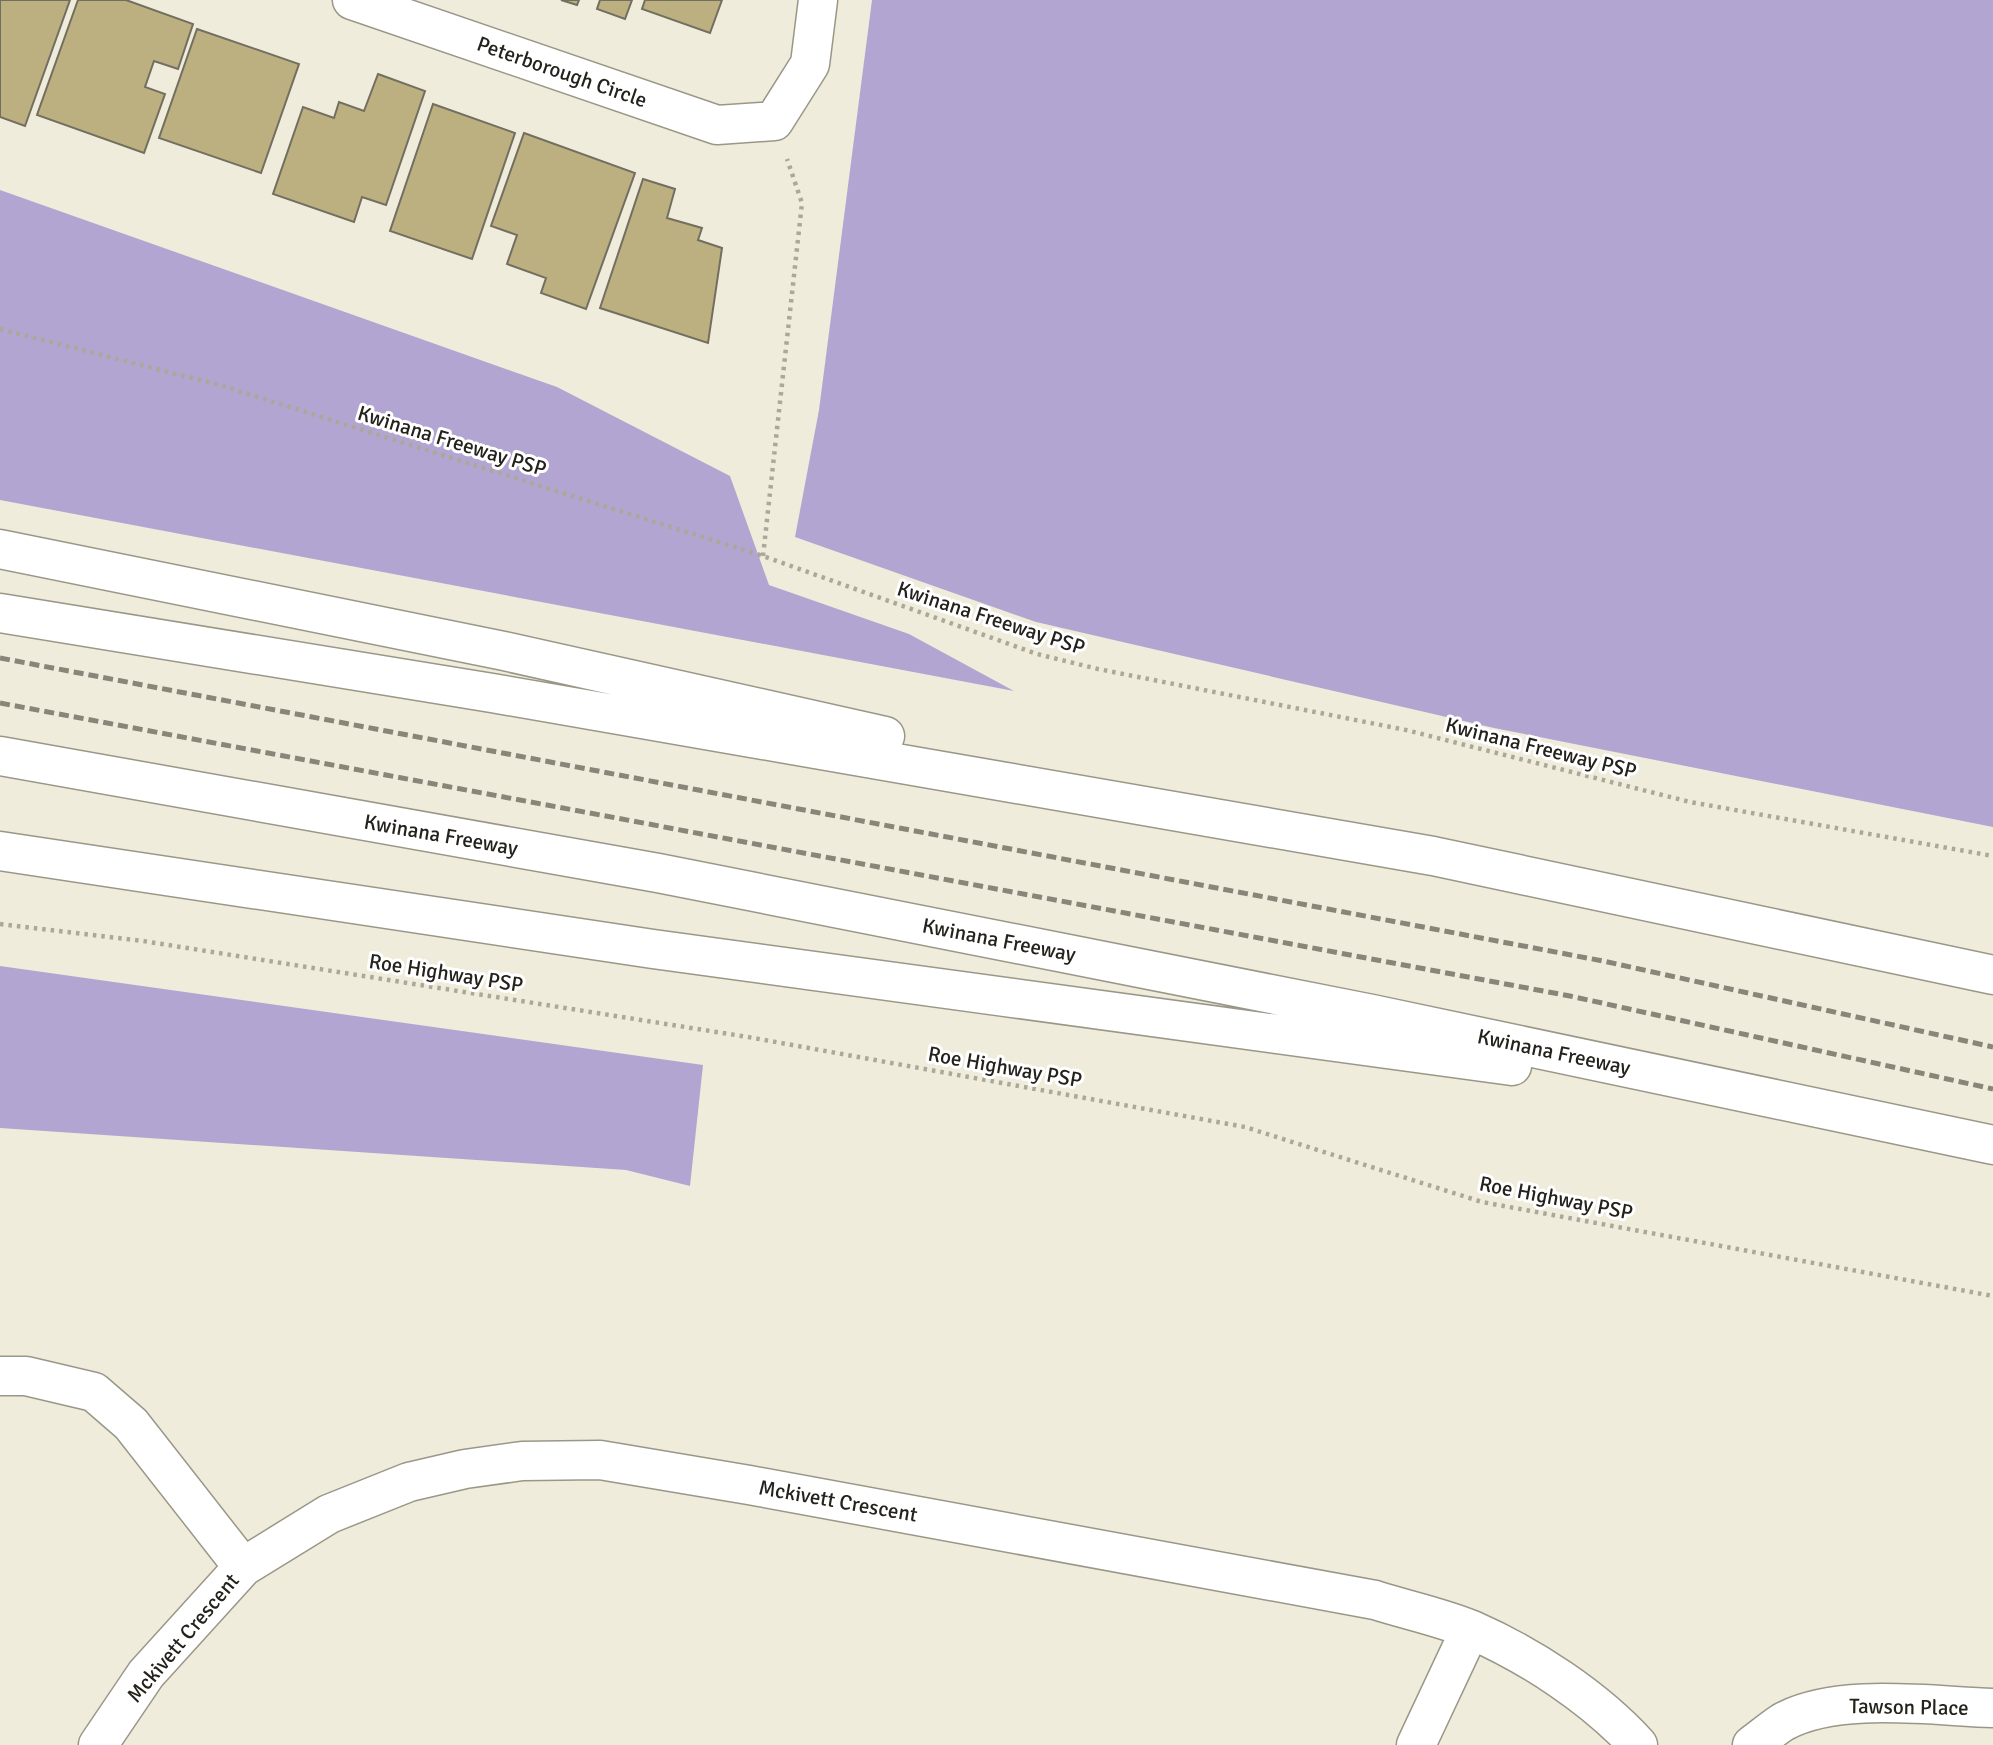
<svg xmlns="http://www.w3.org/2000/svg" width="1993" height="1745" font-family="Signika,sans-serif">
  <style>
    .forest { fill: #b3a5d2 }
    .building { fill: #bcb081; stroke: #736f60; stroke-width: 2 }
    .lines { fill: none; stroke-linecap: round; stroke-linejoin: round }
    .street-casing { stroke: #9b9788; stroke-width: 41 }
    .highway-casing { stroke: #9b9788; stroke-width: 41 }
    .path { stroke: #aba89a; stroke-width: 4.5; stroke-dasharray: 3.5 5; stroke-linecap: butt }
    .street { stroke: #fff; stroke-width: 38 }
    .highway { stroke: #fff; stroke-width: 38 }
    .rail { stroke: #888579; stroke-width: 5; stroke-dasharray: 10 5; stroke-linecap: butt }
    .labels { text-anchor: middle; dominant-baseline: central; stroke-width: 6; stroke-linejoin: round; paint-order: stroke }
    .street-label { font-size: 21px; fill: #24221c; stroke: #fff }
  </style>
  <rect width="100%" height="100%" fill="#f0ecdb"/>
  <path class="forest" d="M 872,0 L 1993,0 L 1993,827 L 1494,728 L 1036,622 L 795,537 L 819,410 Z
    M 0,190 L 557,387 L 730,476 L 769,585 L 909,634 L 1014,691 L 0,500 Z
    M 0,966 L 703,1065 L 690,1186 L 626,1170 L 0,1128 Z"/>
  <path class="building" d="M 0,0 L 70,0 L 25,126 L 0,117 Z
    M 78,0 L 126,0 L 193,24 L 178,69 L 154,61 L 145,87 L 165,94 L 144,153 L 37,115 Z
    M 561,0 L 579,0 L 577,5 Z
    M 600,0 L 632,0 L 625,19 L 597,9 Z
    M 645,0 L 722,0 L 710,33 L 642,9 Z
    M 197,29 L 299,64 L 261,173 L 159,138 Z
    M 378,74 L 425,91 L 386,205 L 362,197 L 354,222 L 273,194 L 303,107 L 334,118 L 339,102 L 364,111 Z
    M 433,104 L 515,133 L 472,259 L 390,231 Z
    M 524,133 L 635,173 L 586,309 L 541,293 L 546,278 L 507,264 L 517,235 L 491,226 Z
    M 643,179 L 675,189 L 667,218 L 702,228 L 698,240 L 722,248 L 708,343 L 600,308 Z"/>
  <g class="lines">
    <g class="street-casing">
      <path id="street" d="M 352,0 L 717,125 L 774,121 L 810,64 L 818,0
        M 0,1376 L 26,1376 L 94,1392 L 131,1424 L 243,1567
        M 98,1745 L 146,1674 L 243,1567 L 329,1514 L 409,1482 L 465,1469 L 522,1461 L 600,1460 L 749,1485 L 1375,1600 C 1406,1610 1441,1617 1472,1630 C 1531,1656 1594,1697 1638,1745
        M 1416,1745 L 1470,1630
        M 1752,1745 C 1762,1738 1772,1729 1783,1722 C 1837,1692 1932,1706 1993,1708"/>
    </g>
    <g class="highway-casing">
      <path id="highway" d="M 0,549 L 504,651 L 885,736
        M 0,613 L 492,693 L 1433,856 L 1993,975
        M 0,756 L 658,873 L 1372,1014 L 1993,1145
        M 0,851 L 653,949 L 1512,1066"/>
    </g>
    <path class="path" d="M 0,329 L 223,386 L 763,556 L 1037,654 L 1098,669 L 1406,730 L 1690,802 L 1993,856
      M 763,556 L 802,203 L 787,159
      M 0,924 L 143,941 L 748,1037 L 1245,1127 L 1482,1202 L 1993,1296"/>
    <use href="#street" class="street"/>
    <use href="#highway" class="highway"/>
    <path class="rail" d="M 0,658 L 1603,961 L 1993,1047
      M 0,703 L 1570,996 L 1993,1089"/>
  </g>
  <g class="labels">
    <g class="street-label">
      <text transform="translate(562 72) rotate(19)">Peterborough Circle</text>
      <text transform="translate(452 441) rotate(17)">Kwinana Freeway PSP</text>
      <text transform="translate(991 618) rotate(18)">Kwinana Freeway PSP</text>
      <text transform="translate(1541 748) rotate(14)">Kwinana Freeway PSP</text>
      <text transform="translate(441 835) rotate(10)">Kwinana Freeway</text>
      <text transform="translate(999 940) rotate(11)">Kwinana Freeway</text>
      <text transform="translate(446 973) rotate(9)">Roe Highway PSP</text>
      <text transform="translate(1554 1052) rotate(12)">Kwinana Freeway</text>
      <text transform="translate(1005 1067) rotate(10)">Roe Highway PSP</text>
      <text transform="translate(1556 1198) rotate(11)">Roe Highway PSP</text>
      <text transform="translate(838 1501) rotate(10)">Mckivett Crescent</text>
      <text transform="translate(183 1638) rotate(-50)">Mckivett Crescent</text>
      <text transform="translate(1909 1707) rotate(1)">Tawson Place</text>
    </g>
  </g>
</svg>
